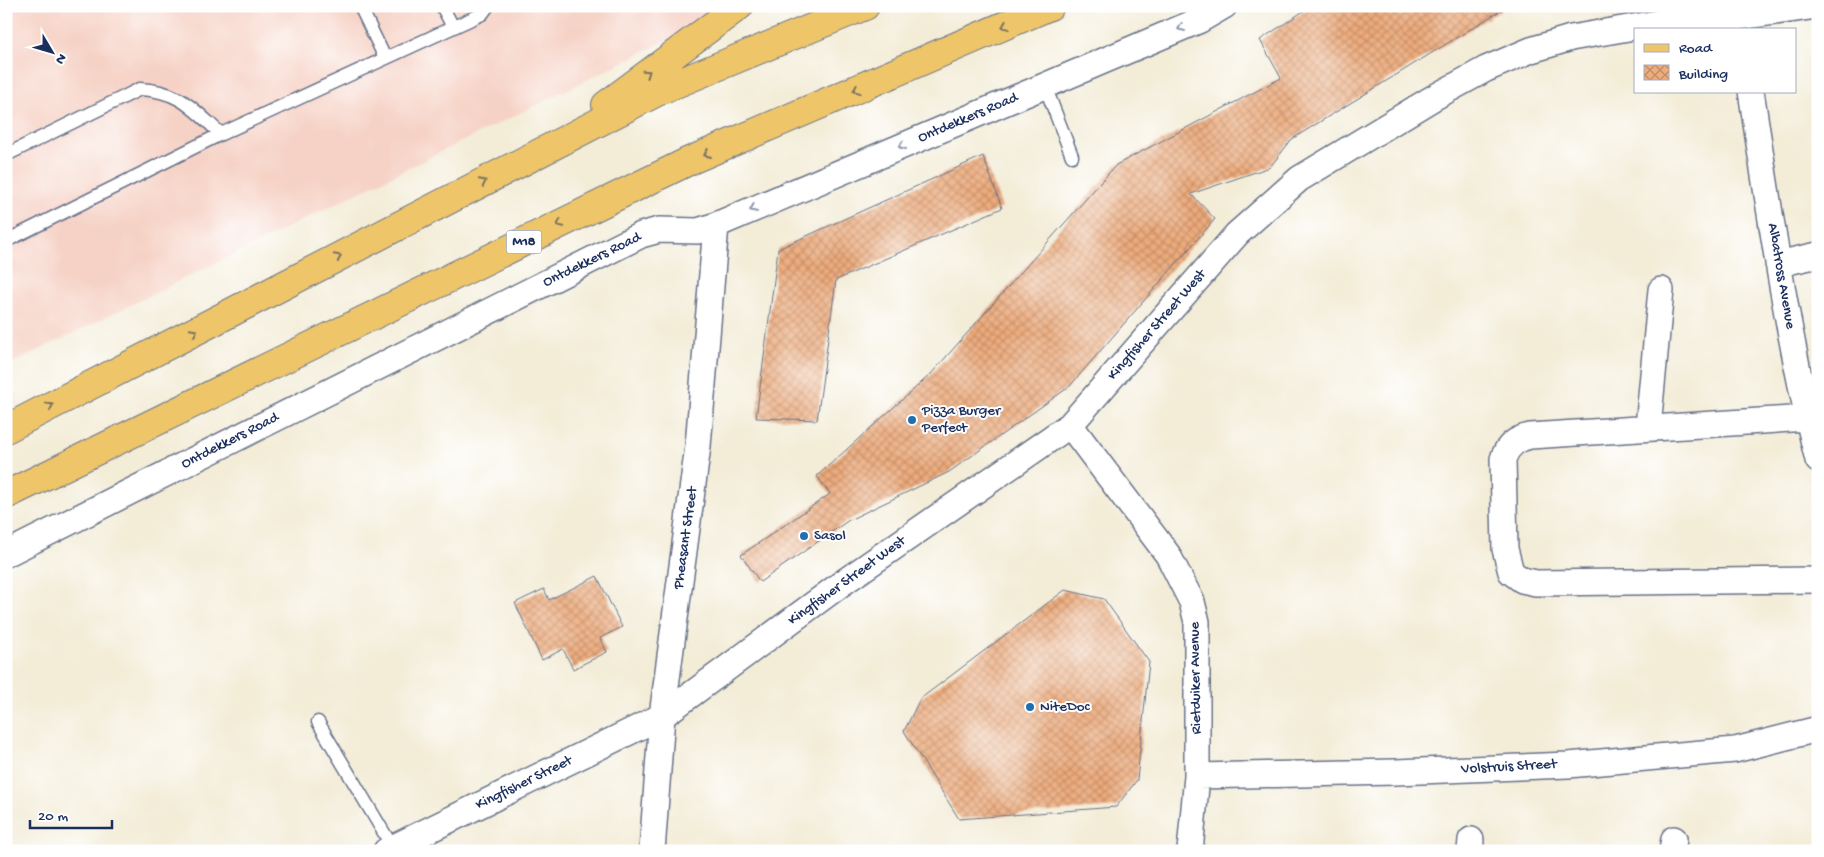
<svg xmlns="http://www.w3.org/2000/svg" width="1824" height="857" font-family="'Gochi Hand',sans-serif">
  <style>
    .built { fill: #f6d1c5 }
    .building { fill: url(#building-cross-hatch) }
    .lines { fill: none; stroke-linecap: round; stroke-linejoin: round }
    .service-casing { stroke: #677188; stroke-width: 15 }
    .minor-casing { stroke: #677188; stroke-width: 28 }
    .primary-casing { stroke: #677188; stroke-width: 30 }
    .service { stroke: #fff; stroke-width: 12 }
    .minor { stroke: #fff; stroke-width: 25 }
    .primary { stroke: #eec569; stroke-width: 28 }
    .oneway { stroke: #7a7263 }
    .oneway2 { stroke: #8d97ae }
    .poi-dot { fill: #1f6fb2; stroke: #fff; stroke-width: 2 }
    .labels { text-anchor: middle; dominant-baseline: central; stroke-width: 4; stroke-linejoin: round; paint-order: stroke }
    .shield { fill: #fff; stroke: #5f6d8e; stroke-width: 1 }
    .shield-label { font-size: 14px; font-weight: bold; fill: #1b2f5e }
    .street-label { font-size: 15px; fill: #1b2f5e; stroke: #fff }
    .poi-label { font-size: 15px; fill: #1b2f5e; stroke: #fff; text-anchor: start }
  </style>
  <defs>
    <pattern id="building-cross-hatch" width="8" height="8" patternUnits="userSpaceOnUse" patternTransform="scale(1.25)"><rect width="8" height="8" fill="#eeab7b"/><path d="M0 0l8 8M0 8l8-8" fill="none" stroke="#c08c68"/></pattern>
  </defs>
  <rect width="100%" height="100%" fill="#fff"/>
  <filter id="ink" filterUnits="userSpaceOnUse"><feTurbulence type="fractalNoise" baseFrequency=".02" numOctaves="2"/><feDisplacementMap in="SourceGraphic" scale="10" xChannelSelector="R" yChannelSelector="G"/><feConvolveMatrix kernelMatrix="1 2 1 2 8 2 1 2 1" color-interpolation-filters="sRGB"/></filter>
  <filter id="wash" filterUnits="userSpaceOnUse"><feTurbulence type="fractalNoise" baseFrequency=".0096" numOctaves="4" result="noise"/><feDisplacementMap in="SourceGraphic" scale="20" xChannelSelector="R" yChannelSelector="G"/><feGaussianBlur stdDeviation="1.12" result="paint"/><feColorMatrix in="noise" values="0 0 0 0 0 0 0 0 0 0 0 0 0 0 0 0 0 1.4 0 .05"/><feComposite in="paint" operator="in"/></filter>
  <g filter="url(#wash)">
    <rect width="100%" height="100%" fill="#f3ecd7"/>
    <path class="built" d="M 6,6 L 719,6 L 704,22 L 11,364 L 6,355 Z"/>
    <g id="blocks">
      <path class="building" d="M 1311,6 L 1508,6 L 1292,139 L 1270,167 L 1191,194 L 1215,219 L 1069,387 L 949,472 L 849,520 L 760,582 L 741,555 L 830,494 L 817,476 L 931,374 L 1116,165 L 1281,78 L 1260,40 Z
        M 983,156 L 1002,208 L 836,280 L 817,420 L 756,418 L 778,249 Z
        M 597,576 L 622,627 L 600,638 L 607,652 L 573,669 L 563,649 L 542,660 L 515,603 L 544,589 L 549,600 Z
        M 1065,590 L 1104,599 L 1149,662 L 1137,780 L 1116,807 L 959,819 L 904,731 L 920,699 Z"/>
    </g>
  </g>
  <g filter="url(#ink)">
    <use href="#blocks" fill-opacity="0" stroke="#677188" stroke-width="1"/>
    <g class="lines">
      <g class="service-casing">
        <path id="service" d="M 360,6 L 385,58
          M 442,6 L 453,27
          M 1045,86 L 1072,156
          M 6,155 L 140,89 C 180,91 192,108 221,134
          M 6,241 L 221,134 L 482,14 L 488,6
          M 318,722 L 393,848"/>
      </g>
      <g class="minor-casing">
        <path id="minor" d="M 1751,91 C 1770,215 1788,339 1818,460
          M 1778,264 L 1818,255
          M 1807,418 L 1530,436 C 1516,439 1507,446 1503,459 L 1505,549 L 1511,572 L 1522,580 L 1536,583 L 1818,580
          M 1070,425 L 1168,555 L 1192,602 L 1197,622 L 1197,776 L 1190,851
          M 1648,427 L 1661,290
          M 6,554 L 641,235 L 659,230 L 698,231 L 716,225 L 1200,20 L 1224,6
          M 1197,776 L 1396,772 L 1568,765 L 1735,750 L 1818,729
          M 386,851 L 662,716 L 841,584 L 1070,425 L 1237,234 L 1299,179 L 1433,98 L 1486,69 L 1531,50 L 1571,38 L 1691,17 L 1720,20 L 1817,6
          M 652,851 L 662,716 L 698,446 L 716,225
          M 1470,851 L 1471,840
          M 1672,851 L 1674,839"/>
      </g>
      <g class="primary-casing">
        <path id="primary" d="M 606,105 L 739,6
          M 6,429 L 661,90 L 865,6
          M 6,495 L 689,161 L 1050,6"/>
      </g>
      <use href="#service" class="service"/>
      <use href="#minor" class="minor"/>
      <use href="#primary" class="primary"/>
    </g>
    <defs><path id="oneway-chevron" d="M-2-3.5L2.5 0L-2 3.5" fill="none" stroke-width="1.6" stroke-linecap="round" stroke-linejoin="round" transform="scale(1.25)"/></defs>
    <g class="oneway">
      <use href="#oneway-chevron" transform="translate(1005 26) rotate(157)"/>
      <use href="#oneway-chevron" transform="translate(647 73) rotate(-35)"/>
      <use href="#oneway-chevron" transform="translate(856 90) rotate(157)"/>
      <use href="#oneway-chevron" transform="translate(707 154) rotate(157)"/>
      <use href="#oneway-chevron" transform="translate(483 182) rotate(-27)"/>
      <use href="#oneway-chevron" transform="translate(560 224) rotate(154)"/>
      <use href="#oneway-chevron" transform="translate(338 257) rotate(-27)"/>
      <use href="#oneway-chevron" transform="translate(194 332) rotate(-27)"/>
      <use href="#oneway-chevron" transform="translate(50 406) rotate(-27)"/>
    </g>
    <g class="oneway2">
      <use href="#oneway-chevron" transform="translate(1181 28) rotate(157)"/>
      <use href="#oneway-chevron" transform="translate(902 146) rotate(157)"/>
      <use href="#oneway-chevron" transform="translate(753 209) rotate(157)"/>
    </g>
  </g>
  <g class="poi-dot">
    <circle cx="912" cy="420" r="5"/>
    <circle cx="804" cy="536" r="5"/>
    <circle cx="1030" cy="707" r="5"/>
  </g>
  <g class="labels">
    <rect class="shield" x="506.5" y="230.5" width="35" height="23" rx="4"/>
    <g class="shield-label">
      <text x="524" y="242">M18</text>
    </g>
    <g class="street-label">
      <text transform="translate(968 118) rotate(-23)">Ontdekkers Road</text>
      <text transform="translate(592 260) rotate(-26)">Ontdekkers Road</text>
      <text transform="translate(1781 276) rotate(80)">Albatross Avenue</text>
      <text transform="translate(1157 325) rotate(-49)">Kingfisher Street West</text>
      <text transform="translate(230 441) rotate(-27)">Ontdekkers Road</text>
      <text transform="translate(686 538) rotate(-82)">Pheasant Street</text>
      <text transform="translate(847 581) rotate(-36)">Kingfisher Street West</text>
      <text transform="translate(1196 678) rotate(-91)">Rietduiker Avenue</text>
      <text transform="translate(1509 767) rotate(-3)">Volstruis Street</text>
      <text transform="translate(524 783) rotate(-26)">Kingfisher Street</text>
    </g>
    <g class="poi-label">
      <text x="922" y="411">Pizza Burger<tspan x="922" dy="17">Perfect</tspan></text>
      <text x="814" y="536">Sasol</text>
      <text x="1040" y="707">NiteDoc</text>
    </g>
  </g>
  <rect width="1824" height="857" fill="none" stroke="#fff" stroke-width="25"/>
  <rect x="1634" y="28" width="162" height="65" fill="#ffffff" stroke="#a4acbf"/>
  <rect x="1644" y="44" width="25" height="8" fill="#eec569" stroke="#a4acbf"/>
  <text x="1679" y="52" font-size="15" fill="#1b2f5e">Road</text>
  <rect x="1644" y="65" width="25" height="15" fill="url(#building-cross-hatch)" stroke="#a4acbf"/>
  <text x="1679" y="78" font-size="15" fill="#1b2f5e">Building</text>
  <g transform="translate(52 52) rotate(128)" stroke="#ffffff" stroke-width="4" paint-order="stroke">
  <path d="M0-4L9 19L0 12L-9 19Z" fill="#1b2f5e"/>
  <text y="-8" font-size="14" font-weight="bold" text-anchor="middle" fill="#1b2f5e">N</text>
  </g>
  <path d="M30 820v8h82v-8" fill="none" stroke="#1b2f5e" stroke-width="2.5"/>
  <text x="38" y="820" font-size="15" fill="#1b2f5e" stroke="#ffffff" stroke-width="4" paint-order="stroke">20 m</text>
</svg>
